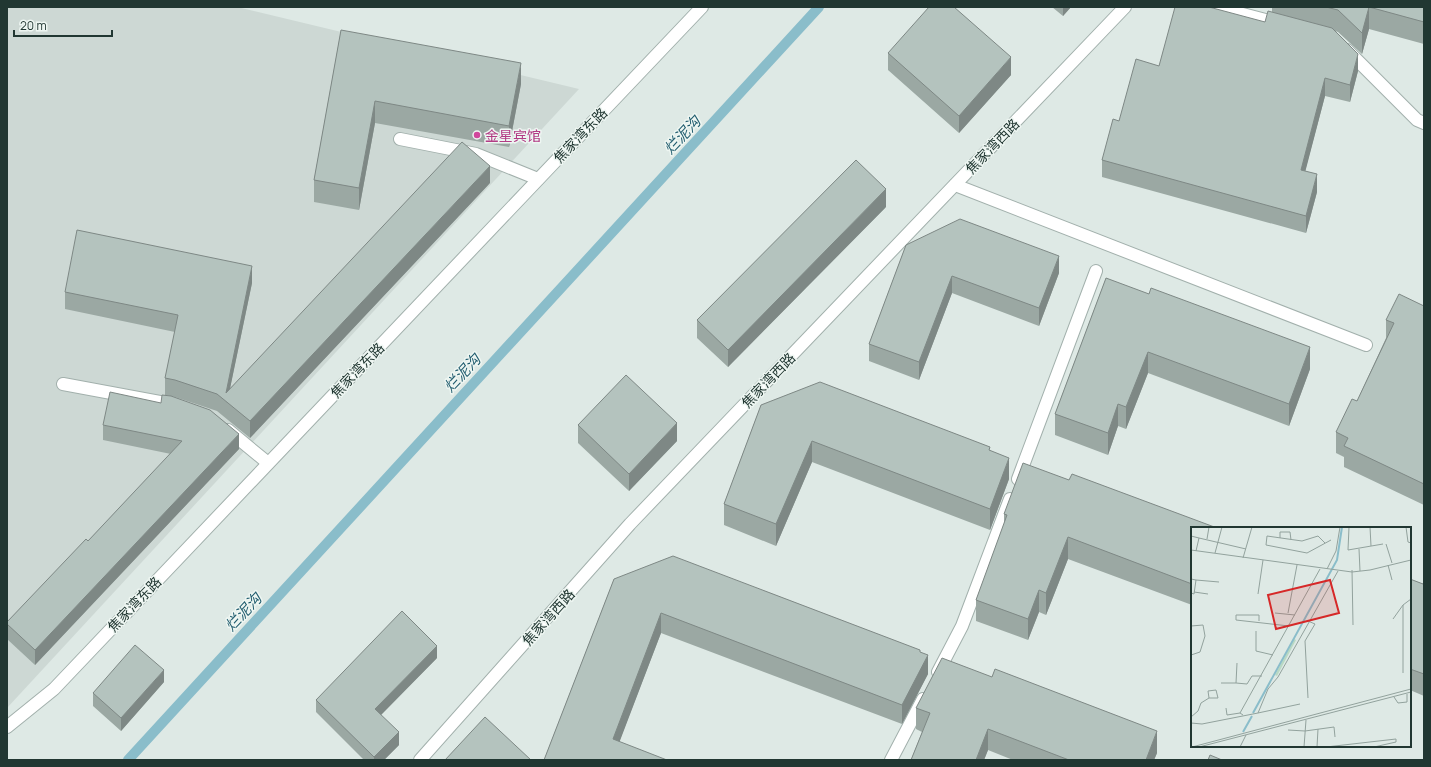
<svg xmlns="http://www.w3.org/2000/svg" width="1431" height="767" font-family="Manrope,'Noto Sans SC',sans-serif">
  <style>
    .built { fill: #cdd8d4 }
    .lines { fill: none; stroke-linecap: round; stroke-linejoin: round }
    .stream { stroke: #8abdca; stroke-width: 10 }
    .lane-casing { stroke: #a2b0ac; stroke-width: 14 }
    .street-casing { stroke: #a2b0ac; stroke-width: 14 }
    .lane { stroke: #fff; stroke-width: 12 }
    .street { stroke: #fff; stroke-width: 12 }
    .wall { fill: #9ba8a3 }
    .shaded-wall { fill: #7e8885 }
    .building { fill: #b4c3be; stroke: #7e8885 }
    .hotel-dot { fill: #d1479c; stroke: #eef6f2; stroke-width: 1.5 }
    .labels { text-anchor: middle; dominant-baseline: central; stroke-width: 3; stroke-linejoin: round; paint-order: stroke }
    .hotel-label { font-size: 14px; fill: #b23c85; stroke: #eef6f2; text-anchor: start }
    .street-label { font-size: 14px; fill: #213732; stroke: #eef6f2 }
    .water-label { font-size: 15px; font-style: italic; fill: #205c6e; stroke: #eef6f2 }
    .inset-river { fill: none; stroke: #8abdca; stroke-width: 2 }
    .inset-road { fill: none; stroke: #92a29d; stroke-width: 1 }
    .view { fill: #d62828; fill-opacity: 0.15; stroke: #d62828; stroke-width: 2 }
    .inset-edge { fill: none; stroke: #213732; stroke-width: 2 }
  </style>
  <rect width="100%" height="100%" fill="#dee9e5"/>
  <path class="built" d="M 7,7 L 237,7 L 579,89 L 7,708 Z"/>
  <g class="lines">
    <path class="stream" d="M 128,760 L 819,7"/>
    <g class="lane-casing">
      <path id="lane" d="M 1216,7 L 1281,24
        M 1347,50 L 1417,120 L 1424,123
        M 400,139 L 476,154 L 538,179
        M 955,185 L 1366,345
        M 63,384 L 176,405
        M 228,430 L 268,463"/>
    </g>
    <g class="street-casing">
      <path id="street" d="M 1018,479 L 1096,271
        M 938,672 L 962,626 L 1010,499
        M 7,727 L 54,689 L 702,7
        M 420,760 L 630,524 L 1125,7
        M 891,760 L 923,699"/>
    </g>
    <use href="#lane" class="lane"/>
    <use href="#street" class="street"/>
  </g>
  <path class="wall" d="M 1052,7 L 1071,7 L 1063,16 Z
    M 1272,7 L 1424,7 L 1424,44 L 1369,29 L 1362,54 L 1338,32 L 1335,31 L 1358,71 L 1350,102 L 1325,96 L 1305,171 L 1317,192 L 1306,233 L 1102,177 L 1102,160 L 1119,121 L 1159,66 L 1265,22 L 1272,12 Z
    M 341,30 L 521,84 L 509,147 L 375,123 L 359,210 L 314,202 L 314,180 Z
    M 888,53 L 1011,75 L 959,133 L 888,70 Z
    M 490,183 L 250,438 L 217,411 L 175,397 L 165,395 L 165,378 L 175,332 L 65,309 L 65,292 L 252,283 L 230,388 Z
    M 886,207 L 728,367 L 697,338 L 697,320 Z
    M 906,245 L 1059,273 L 1039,326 L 952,293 L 919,380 L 869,361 L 869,344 Z
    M 1106,278 L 1310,369 L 1289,426 L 1148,373 L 1126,429 L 1118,426 L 1108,455 L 1055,435 L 1055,414 Z
    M 1424,306 L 1424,505 L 1344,467 L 1344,457 L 1336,453 L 1336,432 L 1357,401 L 1386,338 L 1386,320 Z
    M 761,405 L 990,450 L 1009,479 L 990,530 L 812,462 L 776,546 L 724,525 L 724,504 Z
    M 103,425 L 239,449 L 35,665 L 7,639 L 7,622 L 88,541 L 171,454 L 103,440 Z
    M 578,425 L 677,441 L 629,491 L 578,443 Z
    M 1004,514 L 1192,528 L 1192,605 L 1068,559 L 1046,615 L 1039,612 L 1028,640 L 976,621 L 976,600 L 1004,524 Z
    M 614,579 L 920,652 L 928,674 L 902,724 L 661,633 L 619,742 L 544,760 Z
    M 1410,579 L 1423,584 L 1424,581 L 1424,696 L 1410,690 Z
    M 437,658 L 381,715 L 399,745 L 384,760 L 364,760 L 316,712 L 316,700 Z
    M 164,682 L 121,731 L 93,706 L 93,693 Z
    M 916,708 L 1157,753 L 1154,760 L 1013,760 L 988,750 L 984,760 L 911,760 L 922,732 L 916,729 Z"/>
  <path class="shaded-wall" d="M 1063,7 L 1071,7 L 1063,16 Z
    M 1369,7 L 1369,29 L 1362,54 L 1362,33 Z
    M 1358,54 L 1358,71 L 1350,102 L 1350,85 Z
    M 1011,57 L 1011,75 L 959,133 L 959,116 Z
    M 521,63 L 521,84 L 509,147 L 509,126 Z
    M 1325,78 L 1325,96 L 1301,188 L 1301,170 Z
    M 375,101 L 375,123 L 359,210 L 359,188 Z
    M 490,166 L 490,183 L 250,438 L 250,421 Z
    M 1317,174 L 1317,192 L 1306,233 L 1306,216 Z
    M 886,189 L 886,207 L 728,367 L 728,350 Z
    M 1059,256 L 1059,273 L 1039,326 L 1039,308 Z
    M 252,266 L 252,283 L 227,403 L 226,393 Z
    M 952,276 L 952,293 L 919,380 L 919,362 Z
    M 1310,347 L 1310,369 L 1289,426 L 1289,404 Z
    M 1148,352 L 1148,373 L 1126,429 L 1126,407 Z
    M 1118,404 L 1118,426 L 1108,455 L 1108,433 Z
    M 677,423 L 677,441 L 629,491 L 629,474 Z
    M 239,434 L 239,449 L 35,665 L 35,650 Z
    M 812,441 L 812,462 L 776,546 L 776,524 Z
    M 1009,458 L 1009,479 L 990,530 L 990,509 Z
    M 1068,537 L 1068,559 L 1046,615 L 1046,593 Z
    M 1039,590 L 1039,612 L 1028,640 L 1028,619 Z
    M 661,613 L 661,633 L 613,759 L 613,739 Z
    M 437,646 L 437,658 L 375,721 L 375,709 Z
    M 920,650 L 920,669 L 928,655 L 928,674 L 902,724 L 902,705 Z
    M 164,670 L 164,682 L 121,731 L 121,718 Z
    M 988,729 L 988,750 L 984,760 L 976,760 Z
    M 1157,731 L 1157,753 L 1154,760 L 1146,760 Z
    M 399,732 L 399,745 L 384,760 L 374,760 L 374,757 Z"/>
  <path class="building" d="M 929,7 L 954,7 L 1011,57 L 959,116 L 888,53 Z
    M 1175,7 L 1209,7 L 1265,22 L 1268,11 L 1332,28 L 1358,54 L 1350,85 L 1325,78 L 1301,170 L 1317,174 L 1306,216 L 1102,160 L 1113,119 L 1119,121 L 1136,59 L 1159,66 Z
    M 1326,7 L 1424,7 L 1424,22 L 1369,7 L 1362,33 L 1338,10 Z
    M 341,30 L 521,63 L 509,126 L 375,101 L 359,188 L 314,180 Z
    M 462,142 L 490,166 L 250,421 L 217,394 L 175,380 L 165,378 L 178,315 L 65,292 L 77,230 L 252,266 L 226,393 Z
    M 856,160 L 886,189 L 728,350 L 697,320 Z
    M 960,219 L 1059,256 L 1039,308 L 952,276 L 919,362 L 869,344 L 906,245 Z
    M 1106,278 L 1149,294 L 1151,288 L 1310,347 L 1289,404 L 1148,352 L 1126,407 L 1118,404 L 1108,433 L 1055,414 Z
    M 1399,294 L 1424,306 L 1424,484 L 1344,446 L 1348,438 L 1336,432 L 1352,399 L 1357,401 L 1394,323 L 1386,320 Z
    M 626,375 L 677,423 L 629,474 L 578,425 Z
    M 820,382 L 990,447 L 989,450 L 1009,458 L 990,509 L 812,441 L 776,524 L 724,504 L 761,405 Z
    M 110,392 L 161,403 L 162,395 L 171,396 L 210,410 L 239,434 L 35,650 L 7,624 L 7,622 L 86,539 L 88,541 L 182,441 L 103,425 Z
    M 1023,463 L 1069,480 L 1072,474 L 1217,528 L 1192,528 L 1192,584 L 1068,537 L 1046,593 L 1039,590 L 1028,619 L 976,600 L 1007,515 L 1004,514 Z
    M 673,556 L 920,650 L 920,652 L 928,655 L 902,705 L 661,613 L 613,739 L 667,760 L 544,760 L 614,579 Z
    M 1410,579 L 1423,584 L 1424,581 L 1424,674 L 1410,669 Z
    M 402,611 L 437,646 L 375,709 L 399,732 L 374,757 L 316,700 Z
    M 135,645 L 164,670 L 121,718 L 93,693 Z
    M 942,658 L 992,677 L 995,669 L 1157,731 L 1146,760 L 1069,760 L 988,729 L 976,760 L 911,760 L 930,713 L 916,708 Z
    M 485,717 L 531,760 L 445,760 Z
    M 1210,755 L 1222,760 L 1208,760 Z"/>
  <circle class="hotel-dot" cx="477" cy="135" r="4"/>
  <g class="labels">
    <g class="hotel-label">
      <text x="485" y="135">金星宾馆</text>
    </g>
    <g class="street-label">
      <text transform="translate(580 135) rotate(-46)">焦家湾东路</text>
      <text transform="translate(992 146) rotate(-46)">焦家湾西路</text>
      <text transform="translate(357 370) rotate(-46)">焦家湾东路</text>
      <text transform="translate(768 380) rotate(-46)">焦家湾西路</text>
      <text transform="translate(134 604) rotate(-46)">焦家湾东路</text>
      <text transform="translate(548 617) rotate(-48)">焦家湾西路</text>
    </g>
    <g class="water-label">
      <text transform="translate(682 135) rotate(-47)">烂泥沟</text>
      <text transform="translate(462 373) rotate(-47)">烂泥沟</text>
      <text transform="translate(243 612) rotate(-47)">烂泥沟</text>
    </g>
  </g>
  <g transform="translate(1191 527)">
    <rect width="220" height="220" fill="#dee9e5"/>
    <path d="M 103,112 L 105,113 L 86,149 L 84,148 Z" fill="#b8d9c3"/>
    <path class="inset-river" d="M 62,186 L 146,33 L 151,0M 52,205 L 61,189"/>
    <path class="inset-road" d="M 158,0 L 157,23 L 192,17M 179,0 L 180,19M 215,0 L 217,15 L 220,16M 0,9 L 8,11 L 5,24M 8,11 L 55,22M 89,11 L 89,5 L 99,5 L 100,13M 16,12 L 18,0M 134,16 L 127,9 L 111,14 L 76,9 L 75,18 L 116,26 L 140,13M 195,17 L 201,36M 168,22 L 169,44M 0,23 L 161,45 L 179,43 L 220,33M 24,26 L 31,0M 52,31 L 61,0M 197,38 L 201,53M 136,42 L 145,24 L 149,0M 161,43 L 162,98M 0,52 L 5,53 L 3,67 L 0,66M 5,53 L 28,55M 3,65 L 17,67M 67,67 L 72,33M 84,86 L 104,88M 97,86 L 106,38M 202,92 L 212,78M 68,94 L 68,88 L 45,88 L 45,93 L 98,99M 117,94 L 124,97 L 114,114 L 117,171M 0,99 L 12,98 L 14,109 L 9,125 L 0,128M 65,104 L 65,124 L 82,128M 212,146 L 212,78 L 220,72M 30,156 L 45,156 L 46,136M 45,156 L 56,157 L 61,149 L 71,149M 203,170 L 207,176 L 216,175 L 216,167M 35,181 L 36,188 L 49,186M 67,186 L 109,177M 52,188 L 49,186 L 129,42M 0,190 L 7,184 L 10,176 L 18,171 L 27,171 L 25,163 L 17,164 L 18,171M 0,196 L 11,197 L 67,186 L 77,162 L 87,150 L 147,44M 97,203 L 114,204M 114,204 L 143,200 L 144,210M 1,220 L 220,162M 8,220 L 220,165M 49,220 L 55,208M 113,220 L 115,193M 126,220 L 127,202M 135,220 L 205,212 L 205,215 L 183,220"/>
    <path class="view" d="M 139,53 L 148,86 L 85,102 L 77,68 Z"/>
    <rect width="220" height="220" class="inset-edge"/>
  </g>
  <rect width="1431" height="767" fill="none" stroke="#213732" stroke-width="16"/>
  <path d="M14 30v6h98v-6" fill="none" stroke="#213732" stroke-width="2"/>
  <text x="20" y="30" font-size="12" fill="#213732" stroke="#eef6f2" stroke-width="3" paint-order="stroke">20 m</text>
</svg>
